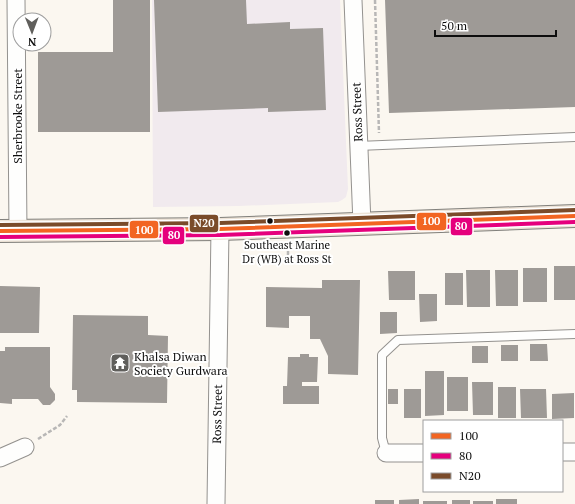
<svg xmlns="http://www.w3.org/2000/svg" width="575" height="504" font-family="'PT Serif',serif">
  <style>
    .industrial { fill: #f1eaee }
    .building { fill: #9e9a96 }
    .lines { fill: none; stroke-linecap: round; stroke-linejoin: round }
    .lane-casing { stroke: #94928f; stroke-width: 10 }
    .street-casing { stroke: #94928f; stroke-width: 19 }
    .primary-casing { stroke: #81807c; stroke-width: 24 }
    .path { stroke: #b8b7b6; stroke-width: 2.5; stroke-dasharray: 4 2; stroke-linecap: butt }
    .lane { stroke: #fefefd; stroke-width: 8 }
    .street { stroke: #fefefd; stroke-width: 17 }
    .primary { stroke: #ede3d7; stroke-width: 22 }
    .bus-1-casing { stroke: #fff; stroke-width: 7 }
    .bus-2-casing { stroke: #fff; stroke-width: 7 }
    .bus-3-casing { stroke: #fff; stroke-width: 7 }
    .bus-1 { stroke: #f26522; stroke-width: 4 }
    .bus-2 { stroke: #e5007d; stroke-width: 4 }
    .bus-3 { stroke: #7a4b2a; stroke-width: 4 }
    .bus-dot { fill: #0d0d0d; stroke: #fff; stroke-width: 1.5 }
    .labels { text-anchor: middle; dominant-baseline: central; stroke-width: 4; stroke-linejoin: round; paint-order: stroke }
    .bus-label { font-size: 11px; fill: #0d0d0d; stroke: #fff }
    .street-label { font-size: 12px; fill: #0d0d0d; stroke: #fff }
    .poi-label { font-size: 12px; fill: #0d0d0d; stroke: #fff; text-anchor: start }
    .line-badge { stroke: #fff; stroke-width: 1.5 }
    .badge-label { font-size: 11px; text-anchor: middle; font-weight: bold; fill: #fff }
  </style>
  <rect width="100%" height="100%" fill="#fbf7f0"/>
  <path class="industrial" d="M 152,0 L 340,0 L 348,189 L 346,197 L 342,200 L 338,202 L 239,206 L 153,207 Z"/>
  <path class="building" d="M 113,0 L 150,0 L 150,132 L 38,132 L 38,52 L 113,52 Z
    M 154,0 L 246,0 L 247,24 L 290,22 L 290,29 L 323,28 L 326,110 L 268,112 L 268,108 L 158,112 Z
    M 385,0 L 575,0 L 575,107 L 389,113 Z
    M 554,266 L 575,266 L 575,300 L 554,300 Z
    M 523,268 L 547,268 L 547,302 L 523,302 Z
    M 466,270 L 490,270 L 490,307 L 467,307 Z
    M 495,270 L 518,270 L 518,306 L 496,306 Z
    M 388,271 L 415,271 L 415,300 L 389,300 Z
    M 445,273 L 463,273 L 463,305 L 445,305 Z
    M 322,280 L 360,280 L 358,375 L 328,374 L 328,356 L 320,339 L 310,339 L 310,316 L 289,316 L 289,328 L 266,327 L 266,287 L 322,288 Z
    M 0,286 L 40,287 L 39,333 L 0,333 Z
    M 419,294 L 437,294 L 437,321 L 420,322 Z
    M 380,312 L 397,312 L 397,333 L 380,334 Z
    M 73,315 L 148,316 L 148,335 L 168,336 L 167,403 L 77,402 L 77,390 L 72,390 Z
    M 530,344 L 547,344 L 548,361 L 530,361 Z
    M 501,345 L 518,345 L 518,361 L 501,361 Z
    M 472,346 L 488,346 L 488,363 L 472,363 Z
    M 5,347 L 50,347 L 50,387 L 55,394 L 55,400 L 50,405 L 43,405 L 38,399 L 12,399 L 12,404 L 0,403 L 0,351 L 5,351 Z
    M 300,354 L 309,354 L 309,357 L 318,357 L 317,382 L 302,382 L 302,386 L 319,386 L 319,404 L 283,404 L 283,386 L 287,386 L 288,357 L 300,357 Z
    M 425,371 L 444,371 L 444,415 L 425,416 Z
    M 447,377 L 468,377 L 468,411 L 447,411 Z
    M 472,382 L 493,382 L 493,415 L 473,415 Z
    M 498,387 L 516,387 L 516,418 L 498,418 Z
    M 388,389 L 398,389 L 398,404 L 388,404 Z
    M 404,389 L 421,389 L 421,418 L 404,418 Z
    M 520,389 L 546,389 L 547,418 L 521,418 Z
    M 574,393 L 574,418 L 552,419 L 552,394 Z
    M 419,499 L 419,504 L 399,504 L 399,500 Z
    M 496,499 L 517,499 L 517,504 L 496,504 Z
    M 375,500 L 394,500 L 394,504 L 375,504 Z
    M 452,500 L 470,500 L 470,504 L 452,504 Z
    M 423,501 L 447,501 L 447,504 L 423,504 Z
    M 473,501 L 493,501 L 493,504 L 473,504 Z"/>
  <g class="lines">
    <g class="lane-casing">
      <path id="lane" d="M 358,146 L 575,137
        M 386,453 L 382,438 L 382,355 L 398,340 L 575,334"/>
    </g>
    <g class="street-casing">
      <path id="street" d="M 16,0 L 18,231
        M 353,0 L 362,224
        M 562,452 L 575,452
        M 386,453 L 424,453
        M 0,458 L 25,447
        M 216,504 L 220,229"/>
    </g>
    <g class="primary-casing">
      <path id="primary" d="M 0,231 L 220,229 L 575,216"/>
    </g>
    <path class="path" d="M 375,0 L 379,133
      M 288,251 L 288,258
      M 38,439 L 60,425 L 67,416"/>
    <use href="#lane" class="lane"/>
    <use href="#street" class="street"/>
    <use href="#primary" class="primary"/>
    <g class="bus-1-casing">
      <path id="bus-1" d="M 0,231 L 220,229 L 575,216"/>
    </g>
    <g class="bus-2-casing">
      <path id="bus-2" d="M 0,237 L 220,235 L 575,222"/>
    </g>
    <g class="bus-3-casing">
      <path id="bus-3" d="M 0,225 L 220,223 L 575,210"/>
    </g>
    <use href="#bus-1" class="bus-1"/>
    <use href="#bus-2" class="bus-2"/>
    <use href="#bus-3" class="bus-3"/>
  </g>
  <defs>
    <g id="temple-square" transform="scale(1)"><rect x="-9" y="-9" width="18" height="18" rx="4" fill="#605f5c" stroke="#fff"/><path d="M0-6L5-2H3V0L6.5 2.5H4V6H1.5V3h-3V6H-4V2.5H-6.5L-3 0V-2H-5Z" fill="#fff"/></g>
  </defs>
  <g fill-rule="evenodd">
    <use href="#temple-square" x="120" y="363"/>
  </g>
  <g class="bus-dot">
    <circle cx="270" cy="221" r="3.5"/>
    <circle cx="287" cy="233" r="3.5"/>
  </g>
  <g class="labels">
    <g class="bus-label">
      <text x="287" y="245">Southeast Marine<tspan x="287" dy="14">Dr (WB) at Ross St</tspan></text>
    </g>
    <g class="street-label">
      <text transform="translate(357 112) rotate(-92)">Ross Street</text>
      <text transform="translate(17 116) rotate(-90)">Sherbrooke Street</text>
      <text transform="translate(217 414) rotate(-89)">Ross Street</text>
    </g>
    <g class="poi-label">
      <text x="134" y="356">Khalsa Diwan<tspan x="134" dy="14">Society Gurdwara</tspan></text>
    </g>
  </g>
  <g class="line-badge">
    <rect x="416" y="212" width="31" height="19" rx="4" fill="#f26522"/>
    <rect x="189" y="214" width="30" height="19" rx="4" fill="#7a4b2a"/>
    <rect x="450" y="217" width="23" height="19" rx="4" fill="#e5007d"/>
    <rect x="129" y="220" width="30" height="19" rx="4" fill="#f26522"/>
    <rect x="162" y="226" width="23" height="19" rx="4" fill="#e5007d"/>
  </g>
  <g class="badge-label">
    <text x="431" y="225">100</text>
    <text x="204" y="227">N20</text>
    <text x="461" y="230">80</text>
    <text x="144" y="234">100</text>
    <text x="174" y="239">80</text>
  </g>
  <rect x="423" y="420" width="140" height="72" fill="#ffffff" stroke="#9e9e9e"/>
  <rect x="431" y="433" width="20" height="6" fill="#f26522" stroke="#9e9e9e"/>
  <text x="459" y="440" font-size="12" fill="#0d0d0d">100</text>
  <rect x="431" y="453" width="20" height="6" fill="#e5007d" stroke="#9e9e9e"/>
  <text x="459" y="460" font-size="12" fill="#0d0d0d">80</text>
  <rect x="431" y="473" width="20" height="6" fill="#7a4b2a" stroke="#9e9e9e"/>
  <text x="459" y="480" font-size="12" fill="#0d0d0d">N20</text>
  <g transform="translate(32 32) rotate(179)"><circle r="19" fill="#ffffff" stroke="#9e9e9e"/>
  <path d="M0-3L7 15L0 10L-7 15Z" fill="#605f5c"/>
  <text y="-6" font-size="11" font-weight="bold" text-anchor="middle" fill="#0d0d0d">N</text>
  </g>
  <path d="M435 30v6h121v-6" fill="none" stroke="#0d0d0d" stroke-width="2"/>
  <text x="441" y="30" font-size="12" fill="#0d0d0d" stroke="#ffffff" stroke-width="3" paint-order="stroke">50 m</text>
</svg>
